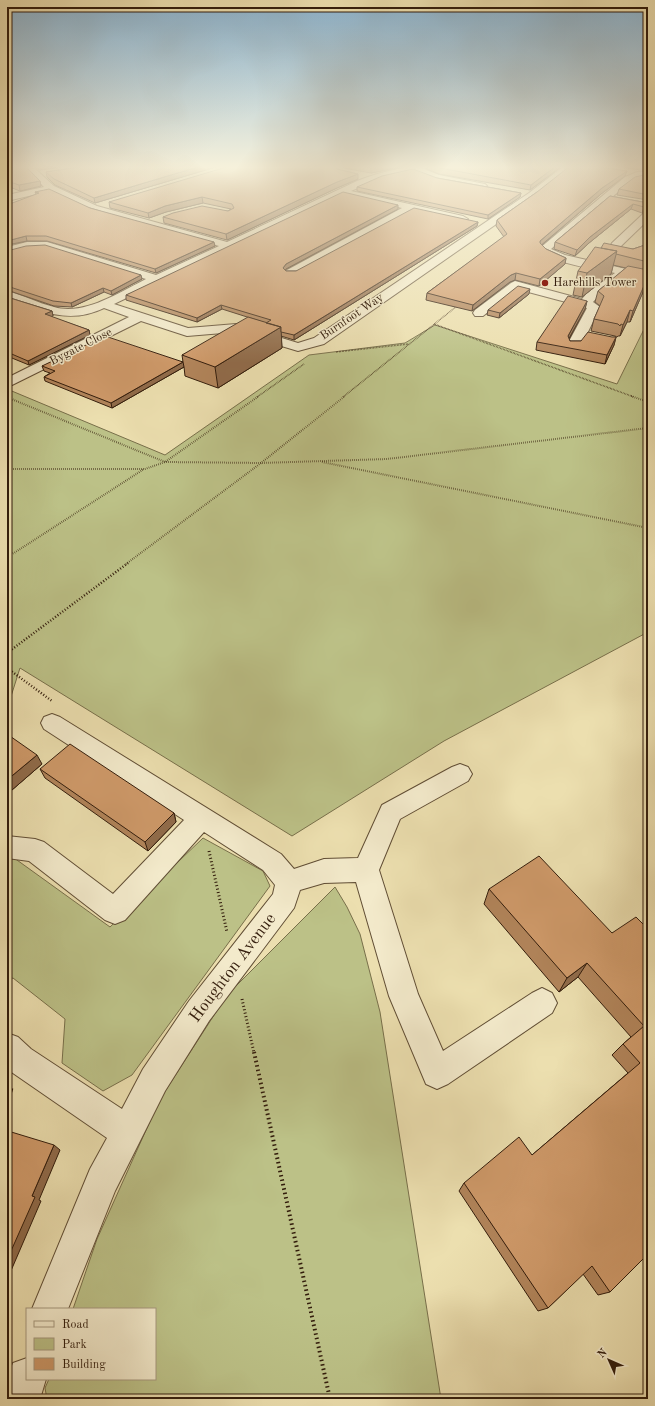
<svg xmlns="http://www.w3.org/2000/svg" width="655" height="1406" font-family="'Old Standard TT',serif">
  <style>
    .green { fill: #bcc187; stroke: #786f4a }
    .lines { fill: none; stroke-linecap: round; stroke-linejoin: round }
    .minor-casing { stroke: #614e35; stroke-width: 2 }
    .path-far4 { stroke: #331d0c; stroke-width: 1.5; stroke-dasharray: 0.5 1; stroke-linecap: butt }
    .path-far3 { stroke: #331d0c; stroke-width: 2; stroke-dasharray: 0.5 1.5; stroke-linecap: butt }
    .path-far2 { stroke: #331d0c; stroke-width: 2.5; stroke-dasharray: 1 2; stroke-linecap: butt }
    .path-far1 { stroke: #331d0c; stroke-width: 3; stroke-dasharray: 1 2.5; stroke-linecap: butt }
    .path { stroke: #331d0c; stroke-width: 4; stroke-dasharray: 1.5 3; stroke-linecap: butt }
    .minor { fill: #f3eacb; fill-rule: evenodd }
    .wall { fill: #b1845a; stroke: #331d0c }
    .shaded-wall { fill: #906b4a; stroke: #331d0c }
    .building { fill: #ce9969; stroke: #331d0c }
    .poi-dot { fill: #8f2418; stroke: #f3eacb; stroke-width: 1.5 }
    .labels { text-anchor: middle; dominant-baseline: central; stroke-width: 3; stroke-linejoin: round; paint-order: stroke }
    .far-poi-label { font-size: 12px; fill: #331d0c; stroke: #f3eacb; text-anchor: start }
    .far-street-label { font-size: 12px; fill: #331d0c; stroke: #f3eacb }
    .near-street-label { font-size: 17px; fill: #331d0c; stroke: #f3eacb }
  </style>
  <rect width="100%" height="100%" fill="#ecdfaf"/>
  <filter id="stains"><feTurbulence type="fractalNoise" baseFrequency=".005" numOctaves="4"/><feColorMatrix values="0 0 0 0 .2 0 0 0 0 .09 0 0 0 0 .02 0 0 0 .5 -.17"/></filter>
  <radialGradient id="worn" r=".72"><stop offset=".6" stop-color="#630" stop-opacity="0"/><stop offset="1" stop-color="#630" stop-opacity=".3"/></radialGradient>
  <path class="green" d="M 648,321 L 648,632 L 444,741 L 292,836 L 20,668 L 7,709 L 7,389 L 165,455 L 309,355 L 405,343 L 435,325 L 617,384 Z
    M 203,838 L 263,871 L 270,886 L 132,1075 L 103,1091 L 62,1063 L 65,1019 L 13,978 L 7,980 L 7,855 L 10,855 L 110,927 Z
    M 335,887 L 347,907 L 360,934 L 380,1012 L 441,1399 L 47,1399 L 45,1388 L 49,1379 L 155,1379 L 155,1309 L 73,1309 L 97,1239 L 160,1099 L 227,995 Z"/>
  <g class="lines">
    <g class="minor-casing">
      <path id="minor" d="M 23,166 L 32,166 L 54,186 L 97,206 L 227,242 L 357,181 C 380,172 404,166 429,166 L 424,169 L 439,175 L 485,184 L 487,186 L 485,188 L 482,189 L 434,179 L 413,171 L 381,178 L 351,191 L 463,216 L 468,219 L 463,222 L 412,210 L 295,274 L 287,274 L 285,272 L 287,270 L 402,208 L 343,194 L 114,304 L 188,328 L 236,324 L 298,343 L 314,338 L 529,193 L 564,166 L 573,166 L 535,197 L 324,344 L 298,351 L 235,332 L 187,336 L 141,321 L 12,385 L 7,384 L 7,378 L 129,317 L 104,308 C 69,325 40,311 7,299 L 7,291 C 23,295 38,303 54,307 C 84,316 120,292 146,279 L 46,248 L 27,249 L 7,254 L 7,247 L 27,242 L 47,242 L 156,275 L 219,246 L 91,210 L 50,191 L 7,201 L 7,195 L 44,187 Z
        M 637,172 L 648,172 L 648,178 L 638,178 L 631,181 L 551,249 L 565,255 L 648,274 L 648,280 L 626,275 C 616,286 602,291 593,302 L 600,307 L 587,334 L 579,348 L 569,348 L 567,345 L 587,308 L 581,306 L 517,289 L 483,316 L 475,316 L 473,313 L 475,310 L 511,283 L 515,281 L 582,299 L 588,292 L 615,273 C 596,269 550,264 540,248 L 625,177 Z
        M 648,212 L 648,220 L 620,247 L 612,247 L 611,245 L 612,243 L 644,213 Z
        M 52,714 L 60,717 L 281,854 L 294,869 L 324,859 L 358,858 L 382,805 L 452,767 L 460,764 L 468,767 L 472,774 L 468,781 L 400,819 L 379,870 L 418,994 L 443,1051 L 532,993 L 542,988 L 552,993 L 557,1003 L 552,1013 L 448,1084 L 437,1089 L 426,1084 L 389,996 L 356,882 L 324,883 L 300,890 L 294,908 L 209,1021 L 165,1091 L 115,1191 L 68,1309 L 32,1309 L 90,1169 L 107,1138 L 7,1069 L 7,1033 L 18,1037 L 31,1049 L 122,1109 L 143,1069 L 189,1001 L 273,894 L 275,885 L 263,870 L 204,832 L 125,920 L 115,924 L 105,920 L 29,861 L 7,858 L 7,836 L 35,839 L 44,842 L 113,894 L 184,820 L 44,729 L 41,723 L 44,717 Z
        M 27,1358 L 27,1379 L 46,1379 L 40,1399 L 7,1399 L 7,1379 L 13,1363 Z"/>
    </g>
    <path class="path-far4" d="M 434,324 L 634,397
      M 336,352 L 409,344
      M 257,397 L 304,364
      M 343,397 L 457,306"/>
    <path class="path-far3" d="M 631,396 L 648,402
      M 9,398 L 165,462 L 261,463 L 345,396
      M 322,462 L 648,528
      M 7,469 L 145,469 L 165,462 L 259,396
      M 7,555 L 14,553 L 144,469
      M 126,564 L 261,463 L 387,459 L 648,428"/>
    <path class="path-far2" d="M 7,653 L 128,563
      M 7,668 L 52,701"/>
    <path class="path-far1" d="M 209,851 L 227,932
      M 242,999 L 254,1053"/>
    <path class="path" d="M 254,1052 L 330,1399
      M 7,1089 L 14,1091"/>
    <use href="#minor" class="minor"/>
  </g>
  <path class="wall" d="M 7,166 L 40,181 L 41,186 L 20,191 L 7,186 Z
    M 34,166 L 68,166 L 39,170 Z
    M 86,166 L 219,166 L 95,203 L 55,185 L 47,177 L 46,172 Z
    M 342,166 L 405,166 L 371,173 L 344,168 Z
    M 428,166 L 562,166 L 530,190 L 439,174 L 427,169 Z
    M 613,166 L 648,166 L 648,171 Z
    M 337,169 L 358,179 L 337,188 L 227,240 L 164,223 L 163,217 L 228,211 L 231,209 L 203,203 L 166,212 L 149,218 L 110,208 L 109,202 Z
    M 627,171 L 625,176 L 601,194 L 542,245 L 546,249 L 566,258 L 565,264 L 539,286 L 515,280 L 510,282 L 472,311 L 426,300 L 427,293 L 504,237 L 496,226 L 497,220 L 537,192 Z
    M 648,174 L 648,200 L 617,195 L 619,189 Z
    M 437,178 L 521,193 L 520,197 L 488,219 L 357,191 L 357,187 Z
    M 35,192 L 90,208 L 215,246 L 156,273 L 47,241 L 27,241 L 7,245 L 36,194 Z
    M 610,196 L 648,203 L 648,211 L 642,213 L 631,209 L 589,243 L 575,256 L 554,249 L 555,242 Z
    M 398,209 L 286,269 L 285,270 L 286,271 L 296,271 L 478,222 L 477,226 L 294,340 L 281,336 L 282,348 L 218,388 L 185,376 L 184,367 L 112,408 L 45,381 L 44,377 L 50,373 L 44,371 L 42,366 L 183,362 L 182,355 L 266,323 L 222,309 L 197,322 L 126,300 L 126,295 Z
    M 648,244 L 648,288 L 645,292 L 643,292 L 630,322 L 627,322 L 620,336 L 618,336 L 617,337 L 615,336 L 591,331 L 594,319 L 600,306 L 595,302 L 598,291 L 626,268 L 613,265 L 611,274 L 582,297 L 573,295 L 578,271 L 601,248 L 633,249 Z
    M 7,251 L 142,279 L 112,295 L 104,292 L 72,307 L 54,306 L 7,290 Z
    M 529,294 L 499,318 L 487,315 L 488,310 Z
    M 7,297 L 52,311 L 53,316 L 51,317 L 89,330 L 90,335 L 29,365 L 7,356 Z
    M 587,301 L 585,309 L 569,339 L 570,341 L 581,341 L 616,337 L 614,345 L 605,364 L 536,350 L 537,342 Z
    M 7,734 L 42,764 L 12,790 L 7,786 Z
    M 40,769 L 174,813 L 176,822 L 148,851 L 45,778 Z
    M 489,889 L 612,933 L 648,929 L 648,1254 L 610,1292 L 598,1295 L 583,1274 L 548,1308 L 538,1311 L 459,1191 L 464,1183 L 532,1155 L 628,1073 L 612,1055 L 623,1044 L 631,1037 L 578,977 L 559,992 L 484,904 Z"/>
  <path class="shaded-wall" d="M 38,166 L 68,166 L 39,170 Z
    M 201,166 L 219,166 L 95,203 L 94,198 Z
    M 381,166 L 405,166 L 371,173 L 371,168 Z
    M 556,166 L 562,166 L 530,190 L 531,185 Z
    M 627,171 L 625,176 L 601,194 L 539,247 L 540,241 L 602,188 Z
    M 358,174 L 358,179 L 337,188 L 227,240 L 226,234 L 337,182 Z
    M 40,181 L 41,186 L 20,191 L 19,185 Z
    M 521,193 L 520,197 L 488,219 L 488,215 Z
    M 202,197 L 203,203 L 166,212 L 149,218 L 148,213 L 165,206 Z
    M 633,204 L 631,209 L 589,243 L 575,256 L 577,250 L 590,237 Z
    M 398,205 L 398,209 L 286,269 L 284,272 L 283,268 L 286,264 Z
    M 648,206 L 648,211 L 642,213 L 644,207 Z
    M 478,222 L 477,226 L 294,340 L 294,335 Z
    M 26,236 L 27,241 L 7,245 L 7,241 Z
    M 214,242 L 215,246 L 156,273 L 155,269 Z
    M 617,251 L 611,274 L 582,297 L 587,273 Z
    M 566,258 L 565,264 L 539,286 L 540,279 Z
    M 516,273 L 515,280 L 510,282 L 472,311 L 473,305 L 511,275 Z
    M 141,275 L 142,279 L 112,295 L 111,291 Z
    M 646,281 L 643,292 L 630,322 L 633,311 Z
    M 648,282 L 648,288 L 645,292 Z
    M 103,288 L 104,292 L 72,307 L 71,303 Z
    M 530,289 L 529,294 L 499,318 L 500,313 Z
    M 587,301 L 585,309 L 566,344 L 568,336 Z
    M 221,305 L 222,309 L 197,322 L 197,318 Z
    M 630,310 L 627,322 L 620,336 L 623,325 Z
    M 52,311 L 53,316 L 46,319 L 45,314 Z
    M 281,327 L 282,348 L 218,388 L 215,367 Z
    M 89,330 L 90,335 L 29,365 L 28,361 Z
    M 616,337 L 614,345 L 605,364 L 607,355 Z
    M 183,362 L 184,367 L 112,408 L 111,403 Z
    M 37,755 L 42,764 L 12,790 L 7,780 Z
    M 174,813 L 176,822 L 148,851 L 145,842 Z
    M 587,963 L 578,977 L 559,992 L 567,978 Z
    M 54,1145 L 60,1150 L 39,1200 L 41,1201 L 7,1280 L 7,1260 L 32,1196 Z
    M 7,1303 L 11,1304 L 7,1314 Z"/>
  <path class="building" d="M 7,166 L 25,166 L 40,181 L 19,185 L 7,181 Z
    M 86,166 L 201,166 L 94,198 L 54,179 L 46,172 Z
    M 230,166 L 335,166 L 337,169 L 358,174 L 337,182 L 226,234 L 163,217 L 173,213 L 202,206 L 228,211 L 234,208 L 232,204 L 202,197 L 165,206 L 148,213 L 109,202 Z
    M 361,166 L 381,166 L 371,168 Z
    M 434,166 L 556,166 L 531,185 L 440,168 Z
    M 570,166 L 593,166 L 627,171 L 602,188 L 540,241 L 540,243 L 546,249 L 566,258 L 540,279 L 516,273 L 511,275 L 473,305 L 427,293 L 507,234 L 497,220 L 537,192 Z
    M 413,169 L 437,178 L 521,193 L 488,215 L 357,187 L 382,176 Z
    M 648,174 L 648,195 L 619,189 L 635,177 Z
    M 49,189 L 90,208 L 214,242 L 155,269 L 46,236 L 26,236 L 7,241 L 7,205 L 39,193 L 35,192 Z
    M 343,192 L 398,205 L 286,264 L 283,268 L 286,271 L 296,271 L 414,208 L 478,222 L 294,335 L 281,332 L 281,327 L 266,323 L 271,320 L 221,305 L 197,318 L 126,295 Z
    M 610,196 L 648,203 L 648,206 L 644,207 L 633,204 L 590,237 L 577,250 L 555,242 Z
    M 604,243 L 633,249 L 648,244 L 648,262 L 616,254 L 617,251 L 601,248 Z
    M 45,245 L 141,275 L 111,291 L 103,288 L 71,303 L 53,301 L 7,286 L 7,251 L 26,246 Z
    M 595,247 L 617,251 L 587,273 L 578,271 Z
    M 628,266 L 648,270 L 648,281 L 646,281 L 633,311 L 630,310 L 623,325 L 621,324 L 620,326 L 618,324 L 594,319 L 604,296 L 598,291 Z
    M 518,286 L 530,289 L 500,313 L 488,310 Z
    M 568,296 L 587,301 L 568,336 L 570,341 L 581,341 L 588,332 L 612,337 L 616,337 L 607,355 L 537,342 Z
    M 7,297 L 52,311 L 45,314 L 89,330 L 28,361 L 7,352 Z
    M 248,317 L 281,327 L 215,367 L 182,355 Z
    M 105,336 L 183,362 L 111,403 L 44,377 L 55,371 L 42,366 Z
    M 7,734 L 37,755 L 7,780 Z
    M 70,744 L 174,813 L 145,842 L 40,769 Z
    M 539,856 L 612,933 L 636,917 L 648,929 L 648,1254 L 610,1292 L 592,1266 L 548,1308 L 464,1183 L 519,1137 L 532,1155 L 640,1063 L 623,1044 L 644,1026 L 587,963 L 567,978 L 489,889 Z
    M 8,1131 L 54,1145 L 32,1196 L 35,1197 L 7,1260 L 7,1134 Z"/>
  <linearGradient id="sky" x2="0" y2="1"><stop stop-color="#8bb6d4"/><stop offset="0.46" stop-color="#f6f1db"/><stop offset="1" stop-color="#f6f1db" stop-opacity="0"/></linearGradient>
  <rect width="655" height="363" fill="url(#sky)"/>
  <circle class="poi-dot" cx="545" cy="283" r="4"/>
  <g class="labels">
    <g class="far-poi-label">
      <text x="553" y="283">Harehills Tower</text>
    </g>
    <g class="far-street-label">
      <text transform="translate(352 317) rotate(-34)">Burnfoot Way</text>
      <text transform="translate(81 347) rotate(-27)">Bygate Close</text>
    </g>
    <g class="near-street-label">
      <text transform="translate(233 968) rotate(-53)">Houghton Avenue</text>
    </g>
  </g>
  <rect width="655" height="1406" fill="none" stroke="#ecdfaf" stroke-width="24"/>
  <rect x="8" y="8" width="639" height="1390" fill="none" stroke="#331d0c" stroke-width="2"/>
  <rect x="12" y="12" width="631" height="1382" fill="none" stroke="#331d0c"/>
  <rect x="26" y="1308" width="130" height="72" fill="#f3eacb" stroke="#a6987f"/>
  <rect x="34" y="1321" width="20" height="6" fill="#f3eacb" stroke="#a6987f"/>
  <text x="62" y="1328" font-size="12" fill="#331d0c">Road</text>
  <rect x="34" y="1338" width="20" height="12" fill="#bcc187" stroke="#a6987f"/>
  <text x="62" y="1348" font-size="12" fill="#331d0c">Park</text>
  <rect x="34" y="1358" width="20" height="12" fill="#ce9969" stroke="#a6987f"/>
  <text x="62" y="1368" font-size="12" fill="#331d0c">Building</text>
  <g transform="translate(609 1360) rotate(315)" stroke="#f3eacb" stroke-width="3" paint-order="stroke">
  <path d="M0-3L7 15L0 10L-7 15Z" fill="#331d0c"/>
  <text y="-6" font-size="11" font-weight="bold" text-anchor="middle" fill="#331d0c">N</text>
  </g>
  <rect width="100%" height="100%" filter="url(#stains)"/>
  <rect width="100%" height="100%" fill="url(#worn)"/>
</svg>
